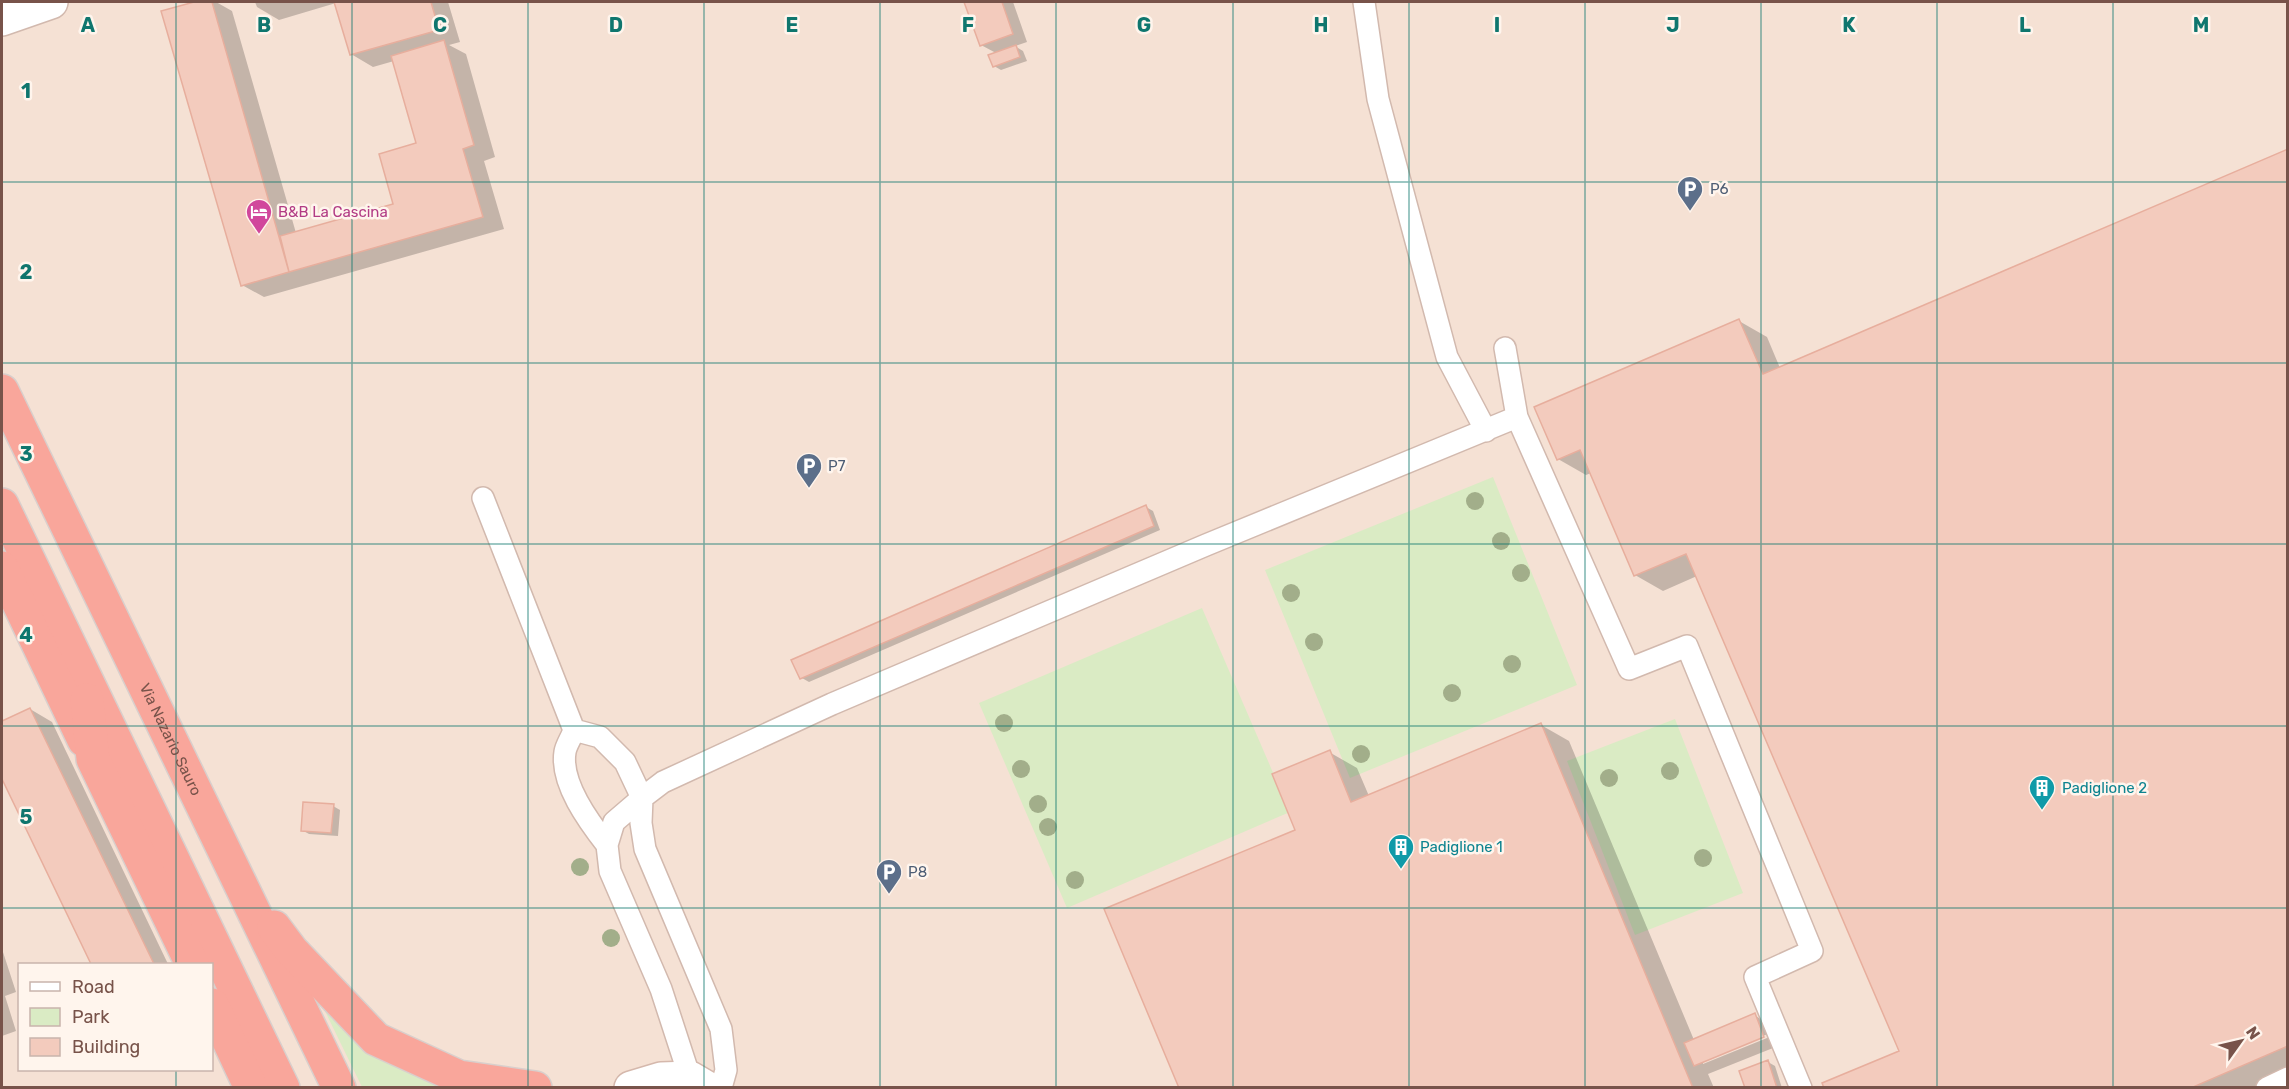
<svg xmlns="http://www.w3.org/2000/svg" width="2289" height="1089" font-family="Rubik,sans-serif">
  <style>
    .residential { fill: #f5e1d4; fill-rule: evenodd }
    .green { fill: #daebc4 }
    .shadow { fill: #0003; fill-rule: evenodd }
    .building { fill: #f3cbbd; stroke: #e7ae9d; stroke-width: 1.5 }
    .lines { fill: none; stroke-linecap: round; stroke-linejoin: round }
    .lane-casing { stroke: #d2b9ae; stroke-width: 24 }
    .street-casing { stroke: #d2b9ae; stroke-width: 36 }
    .secondary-casing { stroke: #d5b8ac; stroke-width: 36 }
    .highway-casing { stroke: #d9cfcc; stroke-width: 36 }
    .lane { stroke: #fff; stroke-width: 21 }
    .street { stroke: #fff; stroke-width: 33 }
    .secondary { stroke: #fff; stroke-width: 33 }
    .highway { stroke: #f9a69b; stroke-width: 33 }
    .tree { fill: #a2ae8a }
    .grid { fill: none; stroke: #0f766e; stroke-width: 1.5; stroke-opacity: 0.55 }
    .labels { text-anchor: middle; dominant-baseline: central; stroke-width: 5; stroke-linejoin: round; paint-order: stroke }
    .service-label { font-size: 15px; fill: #4e5e75; stroke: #fff5ed; text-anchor: start }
    .hotel-label { font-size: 15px; fill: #b23c85; stroke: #fff5ed; text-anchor: start }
    .street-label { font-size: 15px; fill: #78534a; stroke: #fff5ed }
    .culture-label { font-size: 15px; fill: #0d838f; stroke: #fff5ed; text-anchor: start }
    .grid-label { font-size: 20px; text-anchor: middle; font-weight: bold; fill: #0f766e; stroke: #fff5ed; stroke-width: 5; stroke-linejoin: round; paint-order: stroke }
  </style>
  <rect width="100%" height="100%" fill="#fdf1e6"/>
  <path class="residential" d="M 2,2 L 2287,2 L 2287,1087 L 2,1088 ZM 20,964 L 212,964 L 212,1070 L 20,1070 Z"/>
  <path class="green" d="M 1493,477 L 1577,685 L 1350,778 L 1265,570 Z
    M 1202,608 L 1290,812 L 1067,908 L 979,703 Z
    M 1675,719 L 1743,893 L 1635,935 L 1567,761 Z
    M 322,1005 L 476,1087 L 362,1087 Z"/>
  <path class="shadow" d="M 199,2 L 216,2 L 232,11 L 296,233 L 395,205 L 418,144 L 394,61 L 373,67 L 351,54 L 336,3 L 279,20 L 257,7 L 255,2 L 448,2 L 460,42 L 449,45 L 466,54 L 495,157 L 484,161 L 504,229 L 264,297 L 242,285 L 163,12 Z
    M 966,2 L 1013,2 L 1027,42 L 1015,46 L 1023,51 L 1027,61 L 1001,70 L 994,66 L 996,53 L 981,45 Z
    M 2288,151 L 2288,1074 L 2255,1088 L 1826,1088 L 1901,1051 L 1697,576 L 1663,591 L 1635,575 L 1591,473 L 1586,475 L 1558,459 L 1739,321 L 1767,337 L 1780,368 Z
    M 1146,507 L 1153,511 L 1160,530 L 809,682 L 802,678 Z
    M 30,709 L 52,722 L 168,964 L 92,964 L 2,775 L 2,723 Z
    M 1541,725 L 1569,741 L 1694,1040 L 1754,1015 L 1769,1024 L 1778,1046 L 1708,1074 L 1714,1088 L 1181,1088 L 1297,831 L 1329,752 L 1357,768 L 1369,796 ZM 1770,1033 L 1772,1036 L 1703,1064 L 1703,1061 Z
    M 333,806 L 340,810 L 338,836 L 309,834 L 302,830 Z
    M 2,949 L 16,992 L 5,996 L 16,1031 L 2,1036 Z
    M 1768,1062 L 1775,1066 L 1782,1088 L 1747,1088 Z"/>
  <path class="building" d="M 194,2 L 212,2 L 289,272 L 241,286 L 161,11 Z
    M 334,2 L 431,2 L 439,30 L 350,55 Z
    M 964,2 L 1002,2 L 1013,34 L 980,46 Z
    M 444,40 L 474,145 L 463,149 L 483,217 L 289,272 L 280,236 L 393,204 L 379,154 L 416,143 L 391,56 Z
    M 1016,45 L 1020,57 L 993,67 L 988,55 Z
    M 2288,149 L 2288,1046 L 2191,1088 L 1824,1088 L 1822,1083 L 1899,1051 L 1686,554 L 1634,576 L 1580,450 L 1557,460 L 1534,407 L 1739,319 L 1763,374 Z
    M 1146,505 L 1154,526 L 800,679 L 791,660 Z
    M 30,708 L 154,964 L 91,964 L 2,779 L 2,721 Z
    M 1541,723 L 1693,1088 L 1179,1088 L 1104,909 L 1295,830 L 1272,774 L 1330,750 L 1351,802 Z
    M 303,802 L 334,804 L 331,833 L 301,831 Z
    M 1755,1013 L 1764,1037 L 1694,1066 L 1684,1043 Z
    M 1768,1060 L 1777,1088 L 1745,1088 L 1739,1071 Z"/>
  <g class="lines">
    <g class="lane-casing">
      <path id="lane" d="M 1364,2 L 1378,99 L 1447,357 L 1486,431
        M 1517,417 L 1629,669 L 1687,646 L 1812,951 L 1755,977 L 1801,1088
        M 483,498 L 574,730
        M 607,845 C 589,822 560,783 565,752 C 566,745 572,737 574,730 L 600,737 L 625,762 L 642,798 L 641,823 L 645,849 L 721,1029 L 726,1070 L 721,1088
        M 690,1078 L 661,989 L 610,871 L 607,845 L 614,822 L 642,798 L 663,782 L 832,704 L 1206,545 L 1517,417 L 1505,348
        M 2267,1088 L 2288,1078"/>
    </g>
    <g class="street-casing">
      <path id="street" d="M 2,19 L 51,2"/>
    </g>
    <g class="secondary-casing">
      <path id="secondary" d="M 631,1088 L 661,1079 L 690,1078 L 707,1088"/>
    </g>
    <g class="highway-casing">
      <g id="highway">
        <path id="s1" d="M 2,391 L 339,1088"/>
        <path d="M 2,505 L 283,1088"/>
        <path d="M 2,568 L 84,740"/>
        <path d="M 87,700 L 93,759 L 192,964"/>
        <path d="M 274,927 L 292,951 L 376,1039 L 459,1077 L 535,1088"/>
        <path d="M 212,1005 L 251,1088"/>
      </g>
    </g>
    <use href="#lane" class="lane"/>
    <use href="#street" class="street"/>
    <use href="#secondary" class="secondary"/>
    <use href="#highway" class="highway"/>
  </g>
  <g class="tree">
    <circle cx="1475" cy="501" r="9"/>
    <circle cx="1501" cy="541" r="9"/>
    <circle cx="1521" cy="573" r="9"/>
    <circle cx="1291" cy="593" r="9"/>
    <circle cx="1314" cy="642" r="9"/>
    <circle cx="1512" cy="664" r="9"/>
    <circle cx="1452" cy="693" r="9"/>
    <circle cx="1004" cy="723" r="9"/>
    <circle cx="1361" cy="754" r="9"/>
    <circle cx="1021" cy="769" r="9"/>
    <circle cx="1670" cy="771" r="9"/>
    <circle cx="1609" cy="778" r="9"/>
    <circle cx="1038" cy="804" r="9"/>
    <circle cx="1048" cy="827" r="9"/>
    <circle cx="1703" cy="858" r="9"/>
    <circle cx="580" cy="867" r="9"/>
    <circle cx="1075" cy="880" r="9"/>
    <circle cx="611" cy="938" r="9"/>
  </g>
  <path class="grid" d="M 176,2 L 176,964M 352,2 L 352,1088M 528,2 L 528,1088M 704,2 L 704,1088M 880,2 L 880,1088M 1056,2 L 1056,1088M 1233,2 L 1233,1088M 1409,2 L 1409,1088M 1585,2 L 1585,1088M 1761,2 L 1761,1088M 1937,2 L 1937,1088M 2113,2 L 2113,1088M 2,182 L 2288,182M 2,363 L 2288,363M 2,544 L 2288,544M 2,726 L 2288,726M 2,908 L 2288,908M 176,1070 L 176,1088"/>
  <defs>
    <g id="parking-pin" transform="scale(1.35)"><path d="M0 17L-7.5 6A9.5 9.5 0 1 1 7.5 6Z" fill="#5c6f8a" stroke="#fff5ed"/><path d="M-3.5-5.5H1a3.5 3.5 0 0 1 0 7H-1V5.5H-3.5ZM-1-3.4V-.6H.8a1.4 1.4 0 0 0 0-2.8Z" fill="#fff"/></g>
    <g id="hotel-pin" transform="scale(1.35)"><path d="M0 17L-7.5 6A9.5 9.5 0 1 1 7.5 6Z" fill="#d1479c" stroke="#fff5ed"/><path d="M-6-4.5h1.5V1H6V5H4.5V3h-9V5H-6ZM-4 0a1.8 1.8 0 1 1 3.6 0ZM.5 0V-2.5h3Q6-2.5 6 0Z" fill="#fff"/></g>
    <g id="building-pin" transform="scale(1.35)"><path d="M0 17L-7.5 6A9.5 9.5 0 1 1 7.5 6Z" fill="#0f9aa8" stroke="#fff5ed"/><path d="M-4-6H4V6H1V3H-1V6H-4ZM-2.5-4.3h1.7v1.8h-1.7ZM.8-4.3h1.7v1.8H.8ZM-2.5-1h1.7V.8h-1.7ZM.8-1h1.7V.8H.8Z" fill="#fff"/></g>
  </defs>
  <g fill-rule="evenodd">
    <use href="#parking-pin" x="1690" y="189"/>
    <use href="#hotel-pin" x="259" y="212"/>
    <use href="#parking-pin" x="809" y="466"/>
    <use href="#building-pin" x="2042" y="788"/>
    <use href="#building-pin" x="1401" y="847"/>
    <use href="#parking-pin" x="889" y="872"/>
  </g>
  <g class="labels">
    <g class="service-label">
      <text x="1710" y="189">P6</text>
      <text x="828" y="466">P7</text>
      <text x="908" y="872">P8</text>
    </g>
    <g class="hotel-label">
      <text x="278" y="212">B&amp;B La Cascina</text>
    </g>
    <g class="street-label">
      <text stroke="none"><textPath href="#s1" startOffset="387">Via Nazario Sauro</textPath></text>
    </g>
    <g class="culture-label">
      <text x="2062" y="788">Padiglione 2</text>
      <text x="1420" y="847">Padiglione 1</text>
    </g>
  </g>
  <g class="grid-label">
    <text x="88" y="32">A</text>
    <text x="264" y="32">B</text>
    <text x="440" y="32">C</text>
    <text x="616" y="32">D</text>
    <text x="792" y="32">E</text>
    <text x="968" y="32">F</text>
    <text x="1144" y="32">G</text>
    <text x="1321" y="32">H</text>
    <text x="1497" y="32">I</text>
    <text x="1673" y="32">J</text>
    <text x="1849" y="32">K</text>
    <text x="2025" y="32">L</text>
    <text x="2201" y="32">M</text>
    <text x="26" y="98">1</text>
    <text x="26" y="279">2</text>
    <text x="26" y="461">3</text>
    <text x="26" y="642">4</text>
    <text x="26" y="824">5</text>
  </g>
  <rect width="2289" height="1089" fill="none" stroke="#78534a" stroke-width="6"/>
  <rect x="18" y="963" width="195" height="108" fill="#fff5ed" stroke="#c9b4ac" stroke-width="1.5"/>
  <rect x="30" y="982" width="30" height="9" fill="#ffffff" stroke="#c9b4ac" stroke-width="1.5"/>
  <text x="72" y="993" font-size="18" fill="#78534a">Road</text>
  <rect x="30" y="1008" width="30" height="18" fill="#daebc4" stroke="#c9b4ac" stroke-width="1.5"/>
  <text x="72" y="1023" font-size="18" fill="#78534a">Park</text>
  <rect x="30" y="1038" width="30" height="18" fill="#f3cbbd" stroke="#c9b4ac" stroke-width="1.5"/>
  <text x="72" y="1053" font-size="18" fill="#78534a">Building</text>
  <g transform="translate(2241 1041) rotate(56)" stroke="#fff5ed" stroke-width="4.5" paint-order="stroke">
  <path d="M0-4.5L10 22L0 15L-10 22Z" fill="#78534a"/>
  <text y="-9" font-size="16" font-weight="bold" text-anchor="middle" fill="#78534a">N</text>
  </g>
</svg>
